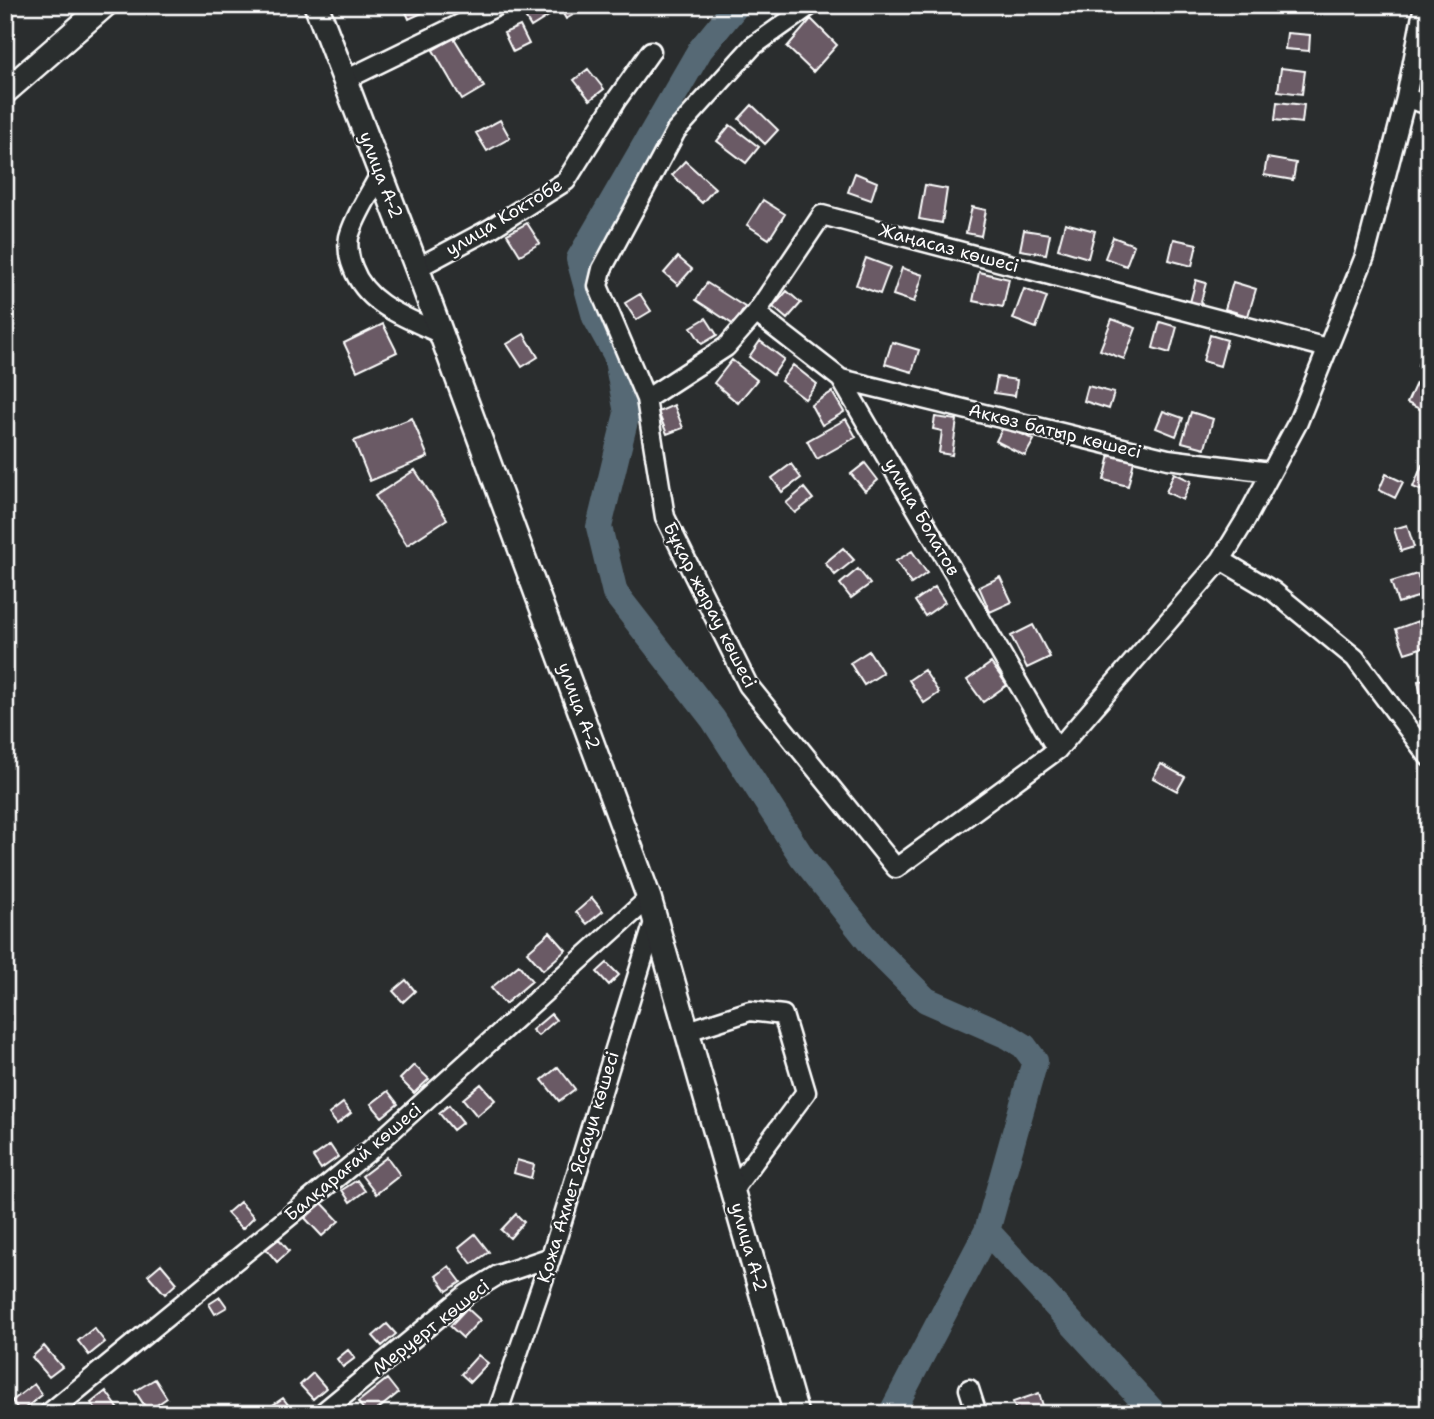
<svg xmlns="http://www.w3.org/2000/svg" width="1434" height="1419" font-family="'Shantell Sans',sans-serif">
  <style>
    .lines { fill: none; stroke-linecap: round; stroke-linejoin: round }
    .river { stroke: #576974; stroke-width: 26 }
    .building { fill: #6a5a65; stroke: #fff; stroke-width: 2 }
    .minor-casing { stroke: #fff; stroke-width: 23 }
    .major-casing { stroke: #fff; stroke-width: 28 }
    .minor { stroke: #2a2d2e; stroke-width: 18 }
    .major { stroke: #2a2d2e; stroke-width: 23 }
    .labels { text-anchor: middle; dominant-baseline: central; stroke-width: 5; stroke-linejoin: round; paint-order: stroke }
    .street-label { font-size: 18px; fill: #fff; stroke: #2a2d2e }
  </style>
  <rect width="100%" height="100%" fill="#2a2d2e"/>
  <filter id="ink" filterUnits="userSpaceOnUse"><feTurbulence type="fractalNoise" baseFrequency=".0143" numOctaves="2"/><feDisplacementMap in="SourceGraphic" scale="14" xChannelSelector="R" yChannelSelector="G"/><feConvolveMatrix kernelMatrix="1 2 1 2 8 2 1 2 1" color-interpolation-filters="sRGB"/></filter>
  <g filter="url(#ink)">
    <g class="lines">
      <path class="river" d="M 737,5 L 700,50 L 579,259 L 595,317 L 616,355 L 627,413 L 599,527 L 615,593 L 713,719 L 802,857 L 876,950 L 926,1000 L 1008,1036 L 1024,1046 L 1035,1061 L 987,1231 L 891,1414
        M 987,1231 L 1155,1414"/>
    </g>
    <path class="building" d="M 403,5 L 437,5 L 437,6 L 409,19 Z
      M 522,5 L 551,5 L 555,12 L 531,27 L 519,7 Z
      M 558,5 L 590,5 L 566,19 Z
      M 811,19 L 837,45 L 813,72 L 787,47 Z
      M 520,26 L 529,44 L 513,52 L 504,33 Z
      M 1287,33 L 1310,35 L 1309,51 L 1285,49 Z
      M 454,38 L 484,87 L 462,100 L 433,50 Z
      M 1281,68 L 1305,71 L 1302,94 L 1278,91 Z
      M 588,69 L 604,89 L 590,100 L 574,80 Z
      M 1277,102 L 1304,105 L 1302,123 L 1275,120 Z
      M 752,105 L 778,130 L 765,144 L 739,119 Z
      M 500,120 L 510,138 L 487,151 L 476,133 Z
      M 730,125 L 759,147 L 746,163 L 717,141 Z
      M 1267,158 L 1296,163 L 1293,180 L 1264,175 Z
      M 685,161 L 715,188 L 702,203 L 672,175 Z
      M 855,173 L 877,182 L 871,200 L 848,192 Z
      M 925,185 L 947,189 L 942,223 L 919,219 Z
      M 763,200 L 785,214 L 769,239 L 747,225 Z
      M 972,207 L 986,210 L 981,236 L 966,233 Z
      M 527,223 L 540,243 L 520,255 L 507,234 Z
      M 1065,223 L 1095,231 L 1088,258 L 1058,249 Z
      M 1024,230 L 1050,234 L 1046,254 L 1020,250 Z
      M 1113,237 L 1134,245 L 1126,266 L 1105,258 Z
      M 1174,239 L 1197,244 L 1192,266 L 1169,260 Z
      M 678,257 L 692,269 L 678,285 L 664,273 Z
      M 866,258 L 890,267 L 880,294 L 856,285 Z
      M 902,268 L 923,275 L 914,302 L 893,295 Z
      M 979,272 L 1009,279 L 1003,307 L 973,301 Z
      M 1196,280 L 1206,283 L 1200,305 L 1190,302 Z
      M 1233,282 L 1256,289 L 1248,316 L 1225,309 Z
      M 707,283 L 745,307 L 734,325 L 696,300 Z
      M 1024,289 L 1047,297 L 1036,328 L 1013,319 Z
      M 787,291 L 801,303 L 787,319 L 773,307 Z
      M 640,294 L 651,311 L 636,320 L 625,303 Z
      M 706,318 L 717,335 L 702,344 L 691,327 Z
      M 1112,319 L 1136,328 L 1124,359 L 1100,350 Z
      M 1160,322 L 1177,327 L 1170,353 L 1153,348 Z
      M 383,324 L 397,352 L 357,371 L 344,343 Z
      M 524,334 L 538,357 L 522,367 L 507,344 Z
      M 1210,335 L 1227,340 L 1220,366 L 1203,361 Z
      M 760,341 L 784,359 L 773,375 L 749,357 Z
      M 1427,341 L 1429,342 L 1429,369 L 1418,365 Z
      M 892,342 L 919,350 L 912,372 L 885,364 Z
      M 732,360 L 757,380 L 738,403 L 714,383 Z
      M 793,365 L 817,384 L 805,399 L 781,381 Z
      M 997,377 L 1017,380 L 1015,396 L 994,393 Z
      M 1416,383 L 1429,388 L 1429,406 L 1426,412 L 1407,403 Z
      M 1088,386 L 1114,393 L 1109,409 L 1084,401 Z
      M 832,392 L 844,412 L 822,425 L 811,405 Z
      M 674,405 L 683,428 L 667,434 L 658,412 Z
      M 1163,411 L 1183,418 L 1176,436 L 1156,428 Z
      M 1191,412 L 1213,419 L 1205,448 L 1182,442 Z
      M 935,417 L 957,420 L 952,455 L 939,453 L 942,431 L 933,429 Z
      M 412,418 L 428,457 L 370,481 L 354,441 Z
      M 846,419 L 856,437 L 817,459 L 807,441 Z
      M 1004,425 L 1034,440 L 1025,456 L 996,441 Z
      M 1110,455 L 1134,461 L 1128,486 L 1104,480 Z
      M 865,463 L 878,480 L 865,491 L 851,474 Z
      M 791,464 L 801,478 L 782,492 L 772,478 Z
      M 1422,465 L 1429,468 L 1429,494 L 1413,487 Z
      M 415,470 L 447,519 L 407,545 L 375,496 Z
      M 1174,473 L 1191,481 L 1183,500 L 1166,492 Z
      M 1386,474 L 1403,482 L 1395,498 L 1379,490 Z
      M 804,488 L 813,499 L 795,513 L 786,503 Z
      M 1407,525 L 1414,547 L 1401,551 L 1394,529 Z
      M 843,548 L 854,560 L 835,575 L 825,563 Z
      M 912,551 L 927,573 L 911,584 L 896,561 Z
      M 858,569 L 870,584 L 851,598 L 840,584 Z
      M 1417,574 L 1424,595 L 1398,603 L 1391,582 Z
      M 1000,577 L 1012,602 L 990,612 L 979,587 Z
      M 935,587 L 945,602 L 925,616 L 915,601 Z
      M 1418,621 L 1427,646 L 1405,653 L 1396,629 Z
      M 1033,625 L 1050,657 L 1027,668 L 1011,636 Z
      M 869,651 L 883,673 L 864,685 L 850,663 Z
      M 991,663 L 1007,685 L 983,702 L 967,680 Z
      M 924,670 L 939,693 L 924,703 L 909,680 Z
      M 1429,679 L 1429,705 L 1423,706 L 1418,681 Z
      M 1161,764 L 1185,777 L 1177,791 L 1153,778 Z
      M 592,898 L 603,911 L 587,924 L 576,912 Z
      M 550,932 L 566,950 L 543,970 L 527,952 Z
      M 607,963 L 619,975 L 609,985 L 597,972 Z
      M 519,965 L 532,981 L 505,1004 L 491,988 Z
      M 406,980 L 415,991 L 403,1002 L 393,991 Z
      M 551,1014 L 556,1020 L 538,1036 L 532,1030 Z
      M 414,1065 L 429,1079 L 414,1093 L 400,1079 Z
      M 558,1067 L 575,1089 L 559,1101 L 542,1080 Z
      M 481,1084 L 495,1100 L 477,1116 L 463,1099 Z
      M 388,1091 L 398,1104 L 382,1117 L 371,1104 Z
      M 343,1103 L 351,1113 L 337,1124 L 329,1114 Z
      M 449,1105 L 463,1122 L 453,1130 L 439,1113 Z
      M 330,1145 L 338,1157 L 321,1169 L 313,1157 Z
      M 387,1157 L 400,1175 L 376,1194 L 362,1176 Z
      M 517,1160 L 534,1165 L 531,1178 L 514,1173 Z
      M 357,1180 L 365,1191 L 350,1202 L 342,1190 Z
      M 240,1202 L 254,1217 L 242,1229 L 227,1213 Z
      M 322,1203 L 339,1221 L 322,1236 L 305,1218 Z
      M 516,1214 L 524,1222 L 510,1238 L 501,1230 Z
      M 475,1234 L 489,1252 L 472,1264 L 459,1247 Z
      M 279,1239 L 289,1251 L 277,1262 L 266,1249 Z
      M 161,1264 L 177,1283 L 165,1294 L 148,1275 Z
      M 449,1266 L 461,1282 L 447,1291 L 436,1276 Z
      M 220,1297 L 227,1307 L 215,1314 L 209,1304 Z
      M 467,1308 L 480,1320 L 463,1338 L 450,1326 Z
      M 387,1324 L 396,1334 L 382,1346 L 373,1336 Z
      M 94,1328 L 105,1342 L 89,1355 L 78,1341 Z
      M 44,1346 L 62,1367 L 49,1377 L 32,1357 Z
      M 348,1350 L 355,1358 L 343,1367 L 337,1359 Z
      M 478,1355 L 488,1363 L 470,1382 L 461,1374 Z
      M 313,1373 L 326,1388 L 313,1399 L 300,1385 Z
      M 155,1379 L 167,1398 L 148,1411 L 135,1391 Z
      M 387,1379 L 398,1393 L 372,1414 L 367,1414 L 358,1402 Z
      M 34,1384 L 42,1395 L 20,1412 L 12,1401 Z
      M 106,1391 L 118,1408 L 110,1414 L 99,1414 L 91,1403 Z
      M 1039,1393 L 1045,1412 L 1017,1414 L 1013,1402 Z
      M 283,1398 L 295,1414 L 280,1414 L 273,1405 Z"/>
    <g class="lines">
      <g class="minor-casing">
        <path id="minor" d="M 811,5 L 753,46 L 676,131 L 602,269 L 598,286 L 646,399 L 665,517 L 748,685 L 896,868 L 1057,750 L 1221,560
          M 1424,5 L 1406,98 L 1365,256 L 1298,422 L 1246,519 L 1221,560 L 1273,591 L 1355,658 L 1429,757
          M 345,80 L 499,5
          M 1406,98 L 1429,105
          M 380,174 C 370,194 355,215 349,237 C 347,249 349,258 353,268 C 367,306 408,318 441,334
          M 417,268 L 490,229 L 566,181 L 617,99 L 651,51
          M 756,313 L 841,379 L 1057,750
          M 841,379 L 1168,459 L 1270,472
          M 646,399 L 726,347 L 756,313 L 822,215 L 1327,348
          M 688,1031 L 750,1011 L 783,1015 L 806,1092 L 733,1190
          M 969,1389 L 977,1414
          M 48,1414 L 369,1151 L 649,898
          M 321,1414 L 467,1294 L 498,1275 L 551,1257
          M 497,1414 L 551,1257 L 655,919"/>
      </g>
      <g class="major-casing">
        <path id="major" d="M 316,5 L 417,268 L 649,898 L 796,1414
          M 5,92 L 105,5"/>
      </g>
      <use href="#minor" class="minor"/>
      <use href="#major" class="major"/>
    </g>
  </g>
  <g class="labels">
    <g class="street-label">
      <text transform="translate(381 175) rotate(69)">улица А-2</text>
      <text transform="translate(504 217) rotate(-31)">улица Коктобе</text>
      <text transform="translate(949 248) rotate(15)">Жаңасаз көшесі</text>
      <text transform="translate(1055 431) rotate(14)">Аккөз батыр көшесі</text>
      <text transform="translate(922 517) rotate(60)">улица Болатов</text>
      <text transform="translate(710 605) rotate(63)">Бұқар жырау көшесі</text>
      <text transform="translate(579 706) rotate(70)">улица А-2</text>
      <text transform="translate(353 1162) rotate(-40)">Балқарағай көшесі</text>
      <text transform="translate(578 1167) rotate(-73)">Қожа Ахмет Яссауи көшесі</text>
      <text transform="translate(749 1247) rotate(74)">улица А-2</text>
      <text transform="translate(431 1327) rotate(-38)">Меруерт көшесі</text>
    </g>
  </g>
  <rect width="1434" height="1419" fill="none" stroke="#2a2d2e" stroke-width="28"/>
  <rect x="14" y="14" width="1406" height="1391" fill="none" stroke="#fff" stroke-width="2.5" filter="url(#ink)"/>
</svg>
